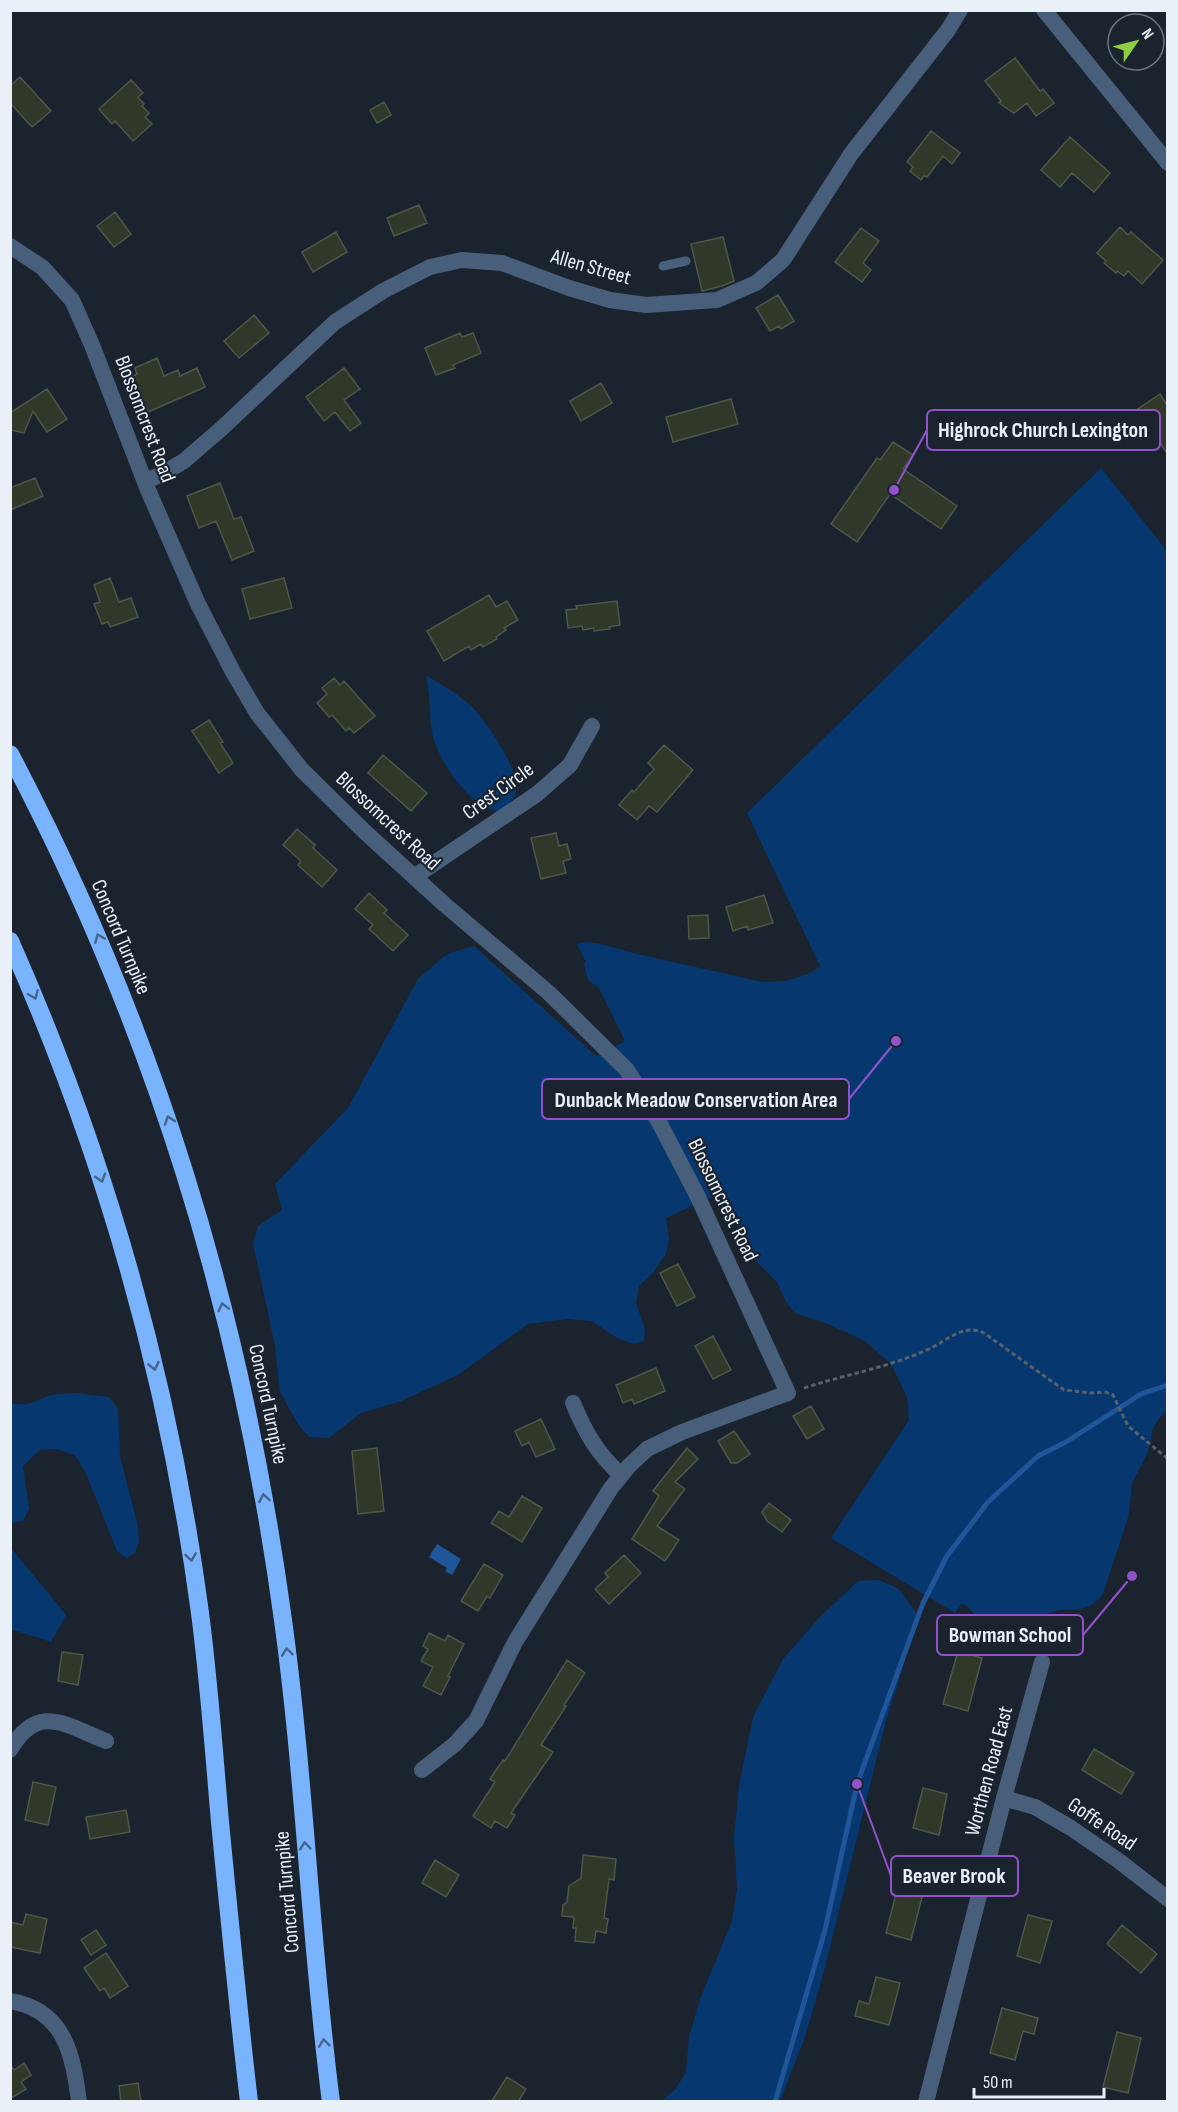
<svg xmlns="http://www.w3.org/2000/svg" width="1178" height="2112" font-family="'Sofia Sans Condensed',sans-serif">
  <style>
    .green { fill: #06386f }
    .water { fill: #205699 }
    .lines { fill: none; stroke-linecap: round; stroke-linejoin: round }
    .stream { stroke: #205699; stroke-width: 5 }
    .building { fill: #30382a; stroke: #4f5748; stroke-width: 1.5 }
    .path { stroke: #59616b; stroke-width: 3; stroke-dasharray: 4.5 3; stroke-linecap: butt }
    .service { stroke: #485f7c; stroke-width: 9 }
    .minor { stroke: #485f7c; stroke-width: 16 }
    .motorway { stroke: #7ab3fd; stroke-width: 18 }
    .oneway { stroke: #45648b }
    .labels { text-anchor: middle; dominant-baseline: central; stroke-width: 4.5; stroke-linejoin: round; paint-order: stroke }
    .street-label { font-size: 21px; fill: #eaf0f8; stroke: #1a232e }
    .leader { fill: none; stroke: #9153ca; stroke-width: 2 }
    .callout-dot { fill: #9153ca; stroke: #1a232e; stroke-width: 2 }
    .callout { fill: #1a232e; stroke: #9153ca; stroke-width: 2 }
    .callout-label { font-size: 22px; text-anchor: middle; font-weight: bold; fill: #eaf0f8 }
  </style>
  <rect width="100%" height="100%" fill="#1a232e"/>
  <path class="green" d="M 1101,468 L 1167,551 L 1168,1410 L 1160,1417 L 1153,1428 L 1148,1452 L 1132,1483 L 1129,1514 L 1103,1594 C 1084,1619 1068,1603 1044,1615 C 1030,1622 1025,1639 1005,1636 C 989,1633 977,1615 965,1605 L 961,1604 L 955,1613 L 831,1538 L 909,1420 L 907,1397 L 891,1364 L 865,1341 L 828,1324 L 795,1313 L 786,1302 L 777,1282 L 758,1263 L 740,1230 L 725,1191 L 666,1218 L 669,1239 L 666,1254 L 653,1273 L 639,1286 L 636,1303 L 645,1329 L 644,1341 L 634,1344 L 617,1338 L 592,1321 L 568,1319 L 528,1324 L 458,1375 L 401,1401 L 361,1413 L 329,1438 L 309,1437 L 298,1424 L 280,1392 L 275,1346 L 253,1243 L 258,1226 L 282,1210 L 275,1184 L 348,1108 L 418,979 L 443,957 L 453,952 L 474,946 L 596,1056 L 625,1041 L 599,988 L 588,980 L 584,964 L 586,962 L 577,944 L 585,942 L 597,943 L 637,954 L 763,982 L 786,981 L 810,973 L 820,966 L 747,813 Z
    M 426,675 C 440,684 456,693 469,704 C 484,717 522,773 516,792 C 513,803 506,806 497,811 C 469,805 443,767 434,740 C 428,721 431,695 426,675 Z
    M 77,1393 L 109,1397 L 118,1409 L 120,1456 L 138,1526 L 139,1542 L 135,1553 L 126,1558 L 117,1551 L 87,1476 L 76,1456 L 57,1449 L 40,1450 L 23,1466 L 29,1509 L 23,1521 L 11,1523 L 11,1403 C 28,1407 32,1402 48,1396 C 56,1393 67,1394 77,1393 Z
    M 11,1548 L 66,1615 L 51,1642 L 11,1629 Z
    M 878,1580 L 898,1588 L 919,1616 L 886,1721 L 823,1975 L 804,2040 L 780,2101 L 661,2101 L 675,2090 L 686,2072 L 689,2037 L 700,1999 L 732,1921 L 737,1889 L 734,1838 L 739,1785 L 753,1717 L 783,1659 L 820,1617 L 858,1581 Z"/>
  <path class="water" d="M 437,1544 L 461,1559 L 452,1575 L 445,1571 L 447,1568 L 429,1557 Z"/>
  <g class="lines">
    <path class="stream" d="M 775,2102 L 825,1930 L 857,1784 L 923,1603 L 947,1556 L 988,1502 L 1038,1456 L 1066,1442 L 1141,1394 L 1168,1385"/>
  </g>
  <path class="building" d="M 1015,58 L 1040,91 L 1043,89 L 1054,103 L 1036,116 L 1027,103 L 1014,113 L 999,103 L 1001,101 L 985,81 Z
    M 20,77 L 51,111 L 32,127 L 10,103 L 10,86 Z
    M 131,80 L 143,93 L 138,97 L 144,104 L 142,106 L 149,113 L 145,117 L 152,124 L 133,141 L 115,121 L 112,124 L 99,109 Z
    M 384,102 L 391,115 L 377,123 L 370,110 Z
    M 931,131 L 960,153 L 952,164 L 943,156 L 927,177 L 924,176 L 921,180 L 910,171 L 913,167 L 907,162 Z
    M 1070,137 L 1110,173 L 1094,192 L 1072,173 L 1060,187 L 1041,170 Z
    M 419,205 L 427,223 L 394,236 L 387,218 Z
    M 115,212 L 131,234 L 114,247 L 97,226 Z
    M 1120,227 L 1128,235 L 1131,232 L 1163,260 L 1142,284 L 1128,271 L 1124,276 L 1117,271 L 1116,273 L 1104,263 L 1106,261 L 1097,253 Z
    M 861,228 L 879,241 L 863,263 L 871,270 L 862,282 L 835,262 Z
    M 336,232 L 347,252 L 313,272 L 302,252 Z
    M 723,237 L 734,281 L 722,286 L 702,291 L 691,244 Z
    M 778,295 L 794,321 L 781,329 L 779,326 L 770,331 L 756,308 Z
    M 254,315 L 269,333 L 239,358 L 224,341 Z
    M 460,333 L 462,337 L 473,333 L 481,353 L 453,365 L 455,368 L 436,375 L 425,348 Z
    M 157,358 L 164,376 L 178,370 L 180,376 L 197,368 L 205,387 L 148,412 L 132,377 L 137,374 L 135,368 Z
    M 344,368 L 360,389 L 344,400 L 361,423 L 350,431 L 335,412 L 324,421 L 306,397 Z
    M 601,383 L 612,403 L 581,421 L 570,401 Z
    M 47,389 L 67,419 L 47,432 L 33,411 L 24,433 L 10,430 L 10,413 Z
    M 1160,394 L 1167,405 L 1167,453 L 1155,435 L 1144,443 L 1126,417 Z
    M 731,399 L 738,424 L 673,442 L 666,417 Z
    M 893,442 L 913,455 L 903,469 L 957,506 L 941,529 L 890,494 L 857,542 L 831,524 L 877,458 L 880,460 Z
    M 35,478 L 43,496 L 10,510 L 10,488 Z
    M 220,483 L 234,519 L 241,517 L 254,551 L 232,560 L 216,521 L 199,528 L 187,496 Z
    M 110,578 L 119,602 L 131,598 L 138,617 L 110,627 L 108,622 L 102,624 L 94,604 L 100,602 L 94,585 Z
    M 284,578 L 292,608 L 250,619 L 242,589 Z
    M 489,595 L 496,607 L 507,601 L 518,620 L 504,628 L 506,630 L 496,637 L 497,639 L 483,647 L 481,644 L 471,650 L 469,646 L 444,661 L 427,631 Z
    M 617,601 L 620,625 L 609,627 L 610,629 L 594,631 L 594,628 L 583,630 L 582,626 L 568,628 L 566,610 L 577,609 L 576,606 Z
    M 334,678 L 340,685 L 344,681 L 375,716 L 354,733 L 349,728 L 346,731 L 332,715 L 329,717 L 317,703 L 327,694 L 322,688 Z
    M 209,720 L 223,742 L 220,743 L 233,763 L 219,773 L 192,731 Z
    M 664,745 L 693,770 L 657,812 L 649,806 L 637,820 L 619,805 L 632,790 L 634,792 L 654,769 L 648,763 Z
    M 383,755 L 427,793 L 411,811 L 368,773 Z
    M 297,829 L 315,845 L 313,848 L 337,870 L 322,887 L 298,865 L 301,861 L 283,845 Z
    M 556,833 L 559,846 L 567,844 L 571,859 L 563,861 L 566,873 L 541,879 L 531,838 Z
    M 369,893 L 387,910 L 384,913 L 408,935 L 393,951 L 369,929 L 373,925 L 355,909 Z
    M 764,895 L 773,923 L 748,930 L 747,926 L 733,931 L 726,907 Z
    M 708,915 L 709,938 L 689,939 L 688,916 Z
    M 678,1264 L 695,1297 L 677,1306 L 660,1273 Z
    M 713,1336 L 731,1370 L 713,1379 L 695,1346 Z
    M 656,1368 L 665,1391 L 634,1404 L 632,1399 L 623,1403 L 616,1385 Z
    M 811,1406 L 824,1429 L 807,1439 L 793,1416 Z
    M 541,1419 L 555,1449 L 536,1457 L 529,1442 L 522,1446 L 515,1431 Z
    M 734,1431 L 750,1454 L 737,1463 L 731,1463 L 718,1441 Z
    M 377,1448 L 384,1511 L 358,1514 L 352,1451 Z
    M 687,1448 L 698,1459 L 675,1482 L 685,1489 L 657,1526 L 679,1540 L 665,1561 L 632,1539 L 659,1496 L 653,1491 Z
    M 522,1496 L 542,1508 L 522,1542 L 491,1523 L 499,1511 L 509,1517 Z
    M 769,1503 L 791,1520 L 782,1532 L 767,1521 L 762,1512 Z
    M 624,1555 L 641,1573 L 609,1604 L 595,1589 L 608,1577 L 605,1573 Z
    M 484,1564 L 503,1575 L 490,1598 L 487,1596 L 478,1611 L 461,1601 Z
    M 429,1633 L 445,1641 L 448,1635 L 464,1644 L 448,1676 L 450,1677 L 441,1695 L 423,1686 L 433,1667 L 421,1661 L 428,1649 L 423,1646 Z
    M 958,1651 L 982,1658 L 968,1711 L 943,1704 Z
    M 62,1652 L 83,1655 L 78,1685 L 58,1681 Z
    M 567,1660 L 585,1673 L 564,1705 L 566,1706 L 541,1745 L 553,1752 L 511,1813 L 515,1815 L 507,1828 L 495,1821 L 491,1828 L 473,1816 L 495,1782 L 490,1779 L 503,1760 L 505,1761 Z
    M 1094,1749 L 1134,1773 L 1121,1794 L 1082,1770 Z
    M 33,1782 L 56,1787 L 48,1825 L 25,1820 Z
    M 923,1788 L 947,1794 L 939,1835 L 913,1828 Z
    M 126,1810 L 130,1832 L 90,1839 L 86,1817 Z
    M 583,1855 L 616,1859 L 614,1880 L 609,1879 L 604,1918 L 608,1919 L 606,1933 L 596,1931 L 594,1943 L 575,1941 L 576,1928 L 573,1928 L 574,1917 L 562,1916 L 563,1905 L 567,1902 L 569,1886 L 581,1878 Z
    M 435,1860 L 459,1875 L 446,1897 L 422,1883 Z
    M 897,1890 L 922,1897 L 911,1940 L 886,1933 Z
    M 26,1914 L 47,1919 L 40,1953 L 10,1947 L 10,1922 L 23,1925 Z
    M 1028,1915 L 1052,1921 L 1040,1963 L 1017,1956 Z
    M 1122,1925 L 1157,1954 L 1141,1973 L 1107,1944 Z
    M 96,1930 L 106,1945 L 91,1955 L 81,1940 Z
    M 106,1953 L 128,1986 L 110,1998 L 104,1988 L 100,1991 L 84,1968 Z
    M 876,1977 L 900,1983 L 889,2025 L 855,2016 L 859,2001 L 869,2004 Z
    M 1002,2008 L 1038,2018 L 1034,2034 L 1023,2031 L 1015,2060 L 990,2053 Z
    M 1117,2032 L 1141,2038 L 1128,2093 L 1103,2087 Z
    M 24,2063 L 31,2075 L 21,2082 L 26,2089 L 10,2099 L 10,2065 L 14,2070 Z
    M 507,2077 L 526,2089 L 518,2102 L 491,2102 Z
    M 138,2083 L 141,2102 L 121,2102 L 119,2086 Z"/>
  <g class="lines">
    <path class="path" d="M 804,1388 C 847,1374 892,1367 933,1347 C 950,1338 964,1324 984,1333 L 1064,1390 L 1092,1393 L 1105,1392 L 1113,1395 L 1128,1426 L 1168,1459"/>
    <path class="service" d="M 663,266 L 686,261"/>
    <path class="minor" d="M 1044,10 L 1168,163
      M 10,246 L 42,267 L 72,300 L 92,345 L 148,490 L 198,604 L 233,672 L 257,713 L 302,770 L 365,832 L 444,904 L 549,993 L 627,1070 L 659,1122 L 697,1195 L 788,1393 L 682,1432 L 647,1449 L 629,1466 L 611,1488 L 515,1642 L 476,1721 L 455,1744 L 422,1770
      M 145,481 L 158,476 L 184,461 L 221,429 L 335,322 L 383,291 L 430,267 L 462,260 L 502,263 L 569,288 L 610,300 L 646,305 L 717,300 L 756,283 L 783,260 L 851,154 L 948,30 L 960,10
      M 414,877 L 537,794 L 570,765 L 592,726
      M 573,1403 C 586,1434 597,1453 621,1475
      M 10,1750 C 38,1702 65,1725 106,1741
      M 1004,1798 L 1035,1807 L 1071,1828 L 1119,1861 L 1168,1899
      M 10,2001 C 65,2010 73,2055 79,2102
      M 926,2102 L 1004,1798 L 1042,1662"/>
    <path class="motorway" d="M 10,754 C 155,1029 241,1312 283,1620 C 305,1780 310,1941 331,2102
      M 10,941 C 105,1155 169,1381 200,1613 C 209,1682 214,1752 220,1822 C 229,1915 238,2008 249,2102"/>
  </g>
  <defs><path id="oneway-chevron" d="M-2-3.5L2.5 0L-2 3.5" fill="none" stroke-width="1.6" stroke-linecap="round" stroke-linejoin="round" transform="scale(1.5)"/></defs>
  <g class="oneway">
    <use href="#oneway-chevron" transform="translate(99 938) rotate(-113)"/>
    <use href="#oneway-chevron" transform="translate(34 995) rotate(67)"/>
    <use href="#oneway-chevron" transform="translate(169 1120) rotate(-109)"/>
    <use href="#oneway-chevron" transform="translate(101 1178) rotate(72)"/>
    <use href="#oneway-chevron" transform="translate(223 1307) rotate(-104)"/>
    <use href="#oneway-chevron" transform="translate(154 1366) rotate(77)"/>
    <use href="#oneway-chevron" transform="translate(264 1498) rotate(-100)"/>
    <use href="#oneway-chevron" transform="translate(191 1557) rotate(81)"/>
    <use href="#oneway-chevron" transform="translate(287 1652) rotate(-97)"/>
    <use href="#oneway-chevron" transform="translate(305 1846) rotate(-95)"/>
    <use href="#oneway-chevron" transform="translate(324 2043) rotate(-97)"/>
  </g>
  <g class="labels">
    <g class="street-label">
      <text transform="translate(591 267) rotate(16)">Allen Street</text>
      <text transform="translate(145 419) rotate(69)">Blossomcrest Road</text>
      <text transform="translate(498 791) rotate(-36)">Crest Circle</text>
      <text transform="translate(388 821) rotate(43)">Blossomcrest Road</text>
      <text transform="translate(121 937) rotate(67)">Concord Turnpike</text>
      <text transform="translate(723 1200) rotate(64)">Blossomcrest Road</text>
      <text transform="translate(268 1404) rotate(78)">Concord Turnpike</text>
      <text transform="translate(989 1771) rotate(-75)">Worthen Road East</text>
      <text transform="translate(1102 1824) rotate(34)">Goffe Road</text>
      <text transform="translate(287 1892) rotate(-95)">Concord Turnpike</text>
    </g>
  </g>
  <path class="leader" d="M894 490L927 430M896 1041L849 1099M1132 1576L1083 1635M857 1784L891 1876"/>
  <g class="callout-dot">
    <circle cx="894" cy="490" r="6"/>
    <circle cx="896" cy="1041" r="6"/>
    <circle cx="1132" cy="1576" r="6"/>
    <circle cx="857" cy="1784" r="6"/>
  </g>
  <g class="callout">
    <rect x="927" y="410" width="233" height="40" rx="6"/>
    <rect x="542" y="1079" width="307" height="40" rx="6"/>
    <rect x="937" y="1615" width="146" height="40" rx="6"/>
    <rect x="891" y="1856" width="127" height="40" rx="6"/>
  </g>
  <g class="callout-label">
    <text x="1043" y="437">Highrock Church Lexington</text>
    <text x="696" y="1107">Dunback Meadow Conservation Area</text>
    <text x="1010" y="1642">Bowman School</text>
    <text x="954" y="1883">Beaver Brook</text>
  </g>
  <rect width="1178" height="2112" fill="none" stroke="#eaf0f8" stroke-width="24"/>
  <g transform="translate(1136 42) rotate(55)"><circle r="28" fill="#1a232e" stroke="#6d757f" stroke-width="1.5"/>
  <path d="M0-4.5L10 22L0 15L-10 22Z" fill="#8fcd42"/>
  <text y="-9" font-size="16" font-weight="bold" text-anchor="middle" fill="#eaf0f8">N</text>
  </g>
  <path d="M974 2088v9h130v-9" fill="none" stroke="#eaf0f8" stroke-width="3"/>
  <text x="983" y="2088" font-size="18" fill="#eaf0f8" stroke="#1a232e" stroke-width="4.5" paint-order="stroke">50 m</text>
</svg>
